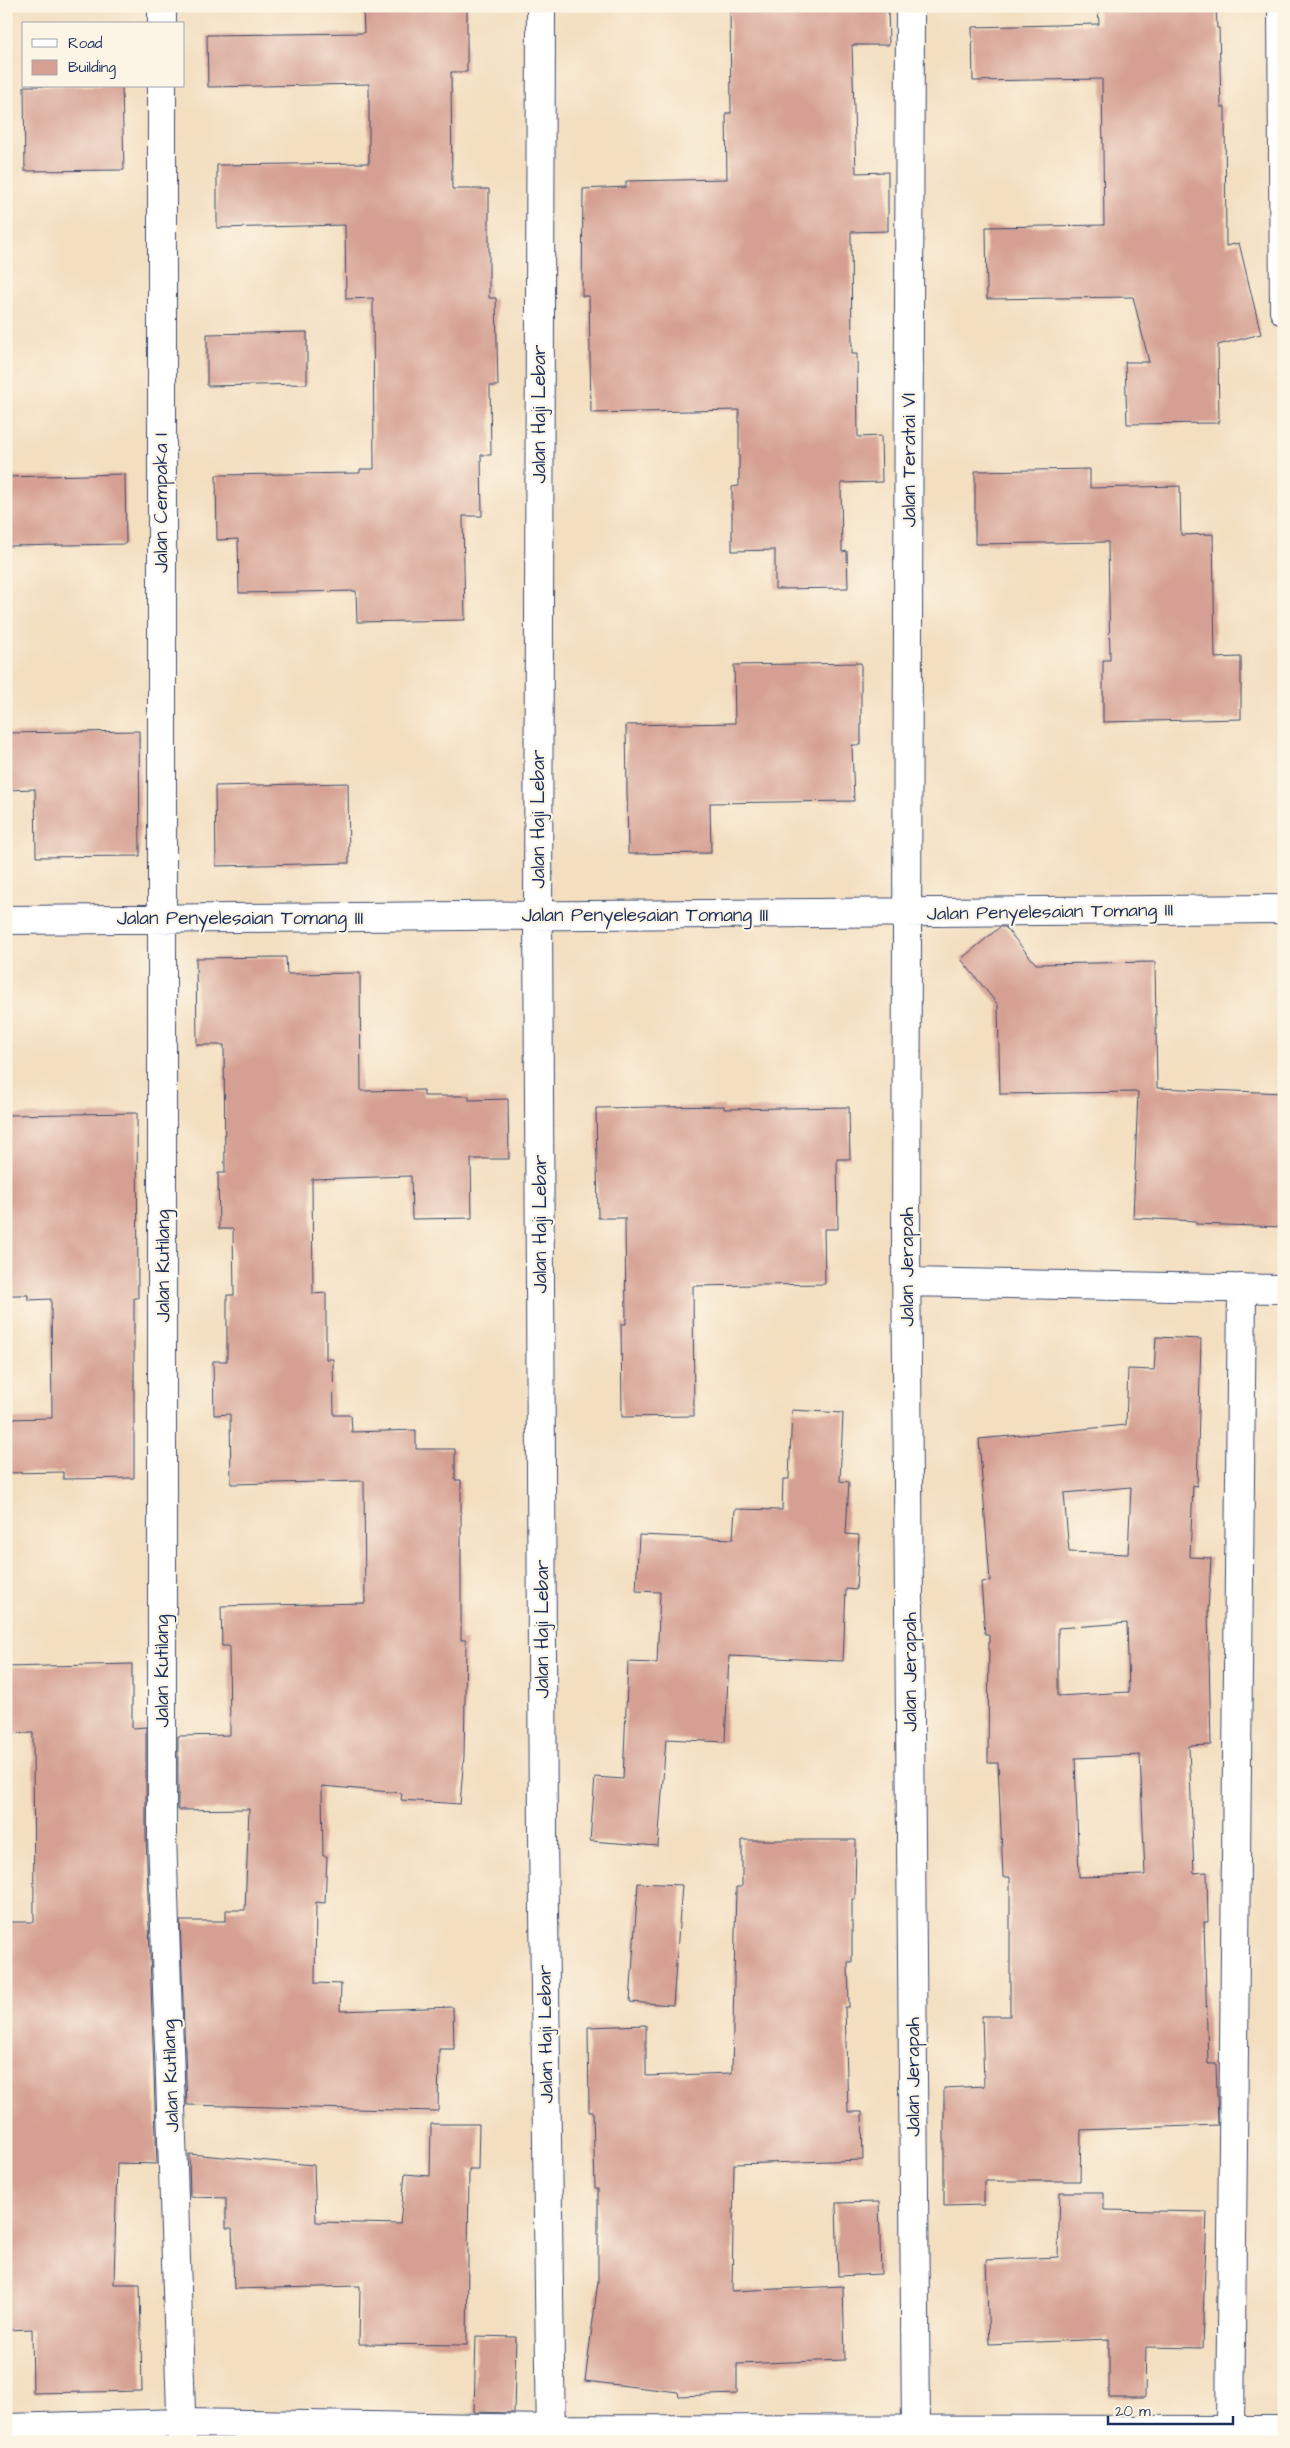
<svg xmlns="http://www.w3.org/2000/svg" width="1290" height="2448" font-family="'Architects Daughter',sans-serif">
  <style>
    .building { fill: #d5a093; fill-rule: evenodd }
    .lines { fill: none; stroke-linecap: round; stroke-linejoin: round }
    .minor-casing { stroke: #3b496d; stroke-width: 30 }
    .minor { stroke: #fff; stroke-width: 28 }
    .labels { text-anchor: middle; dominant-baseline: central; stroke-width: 4.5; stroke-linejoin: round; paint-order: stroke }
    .street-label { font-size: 19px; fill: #1b2f5e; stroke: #fcf5e5 }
  </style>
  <rect width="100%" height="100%" fill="#fcf5e5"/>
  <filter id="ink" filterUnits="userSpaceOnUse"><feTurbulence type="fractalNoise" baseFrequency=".02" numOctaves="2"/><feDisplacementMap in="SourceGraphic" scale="10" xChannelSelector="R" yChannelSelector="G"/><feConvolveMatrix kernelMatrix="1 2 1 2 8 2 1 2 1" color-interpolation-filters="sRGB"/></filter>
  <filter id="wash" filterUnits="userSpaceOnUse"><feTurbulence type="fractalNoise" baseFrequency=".0096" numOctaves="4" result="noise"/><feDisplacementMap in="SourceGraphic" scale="20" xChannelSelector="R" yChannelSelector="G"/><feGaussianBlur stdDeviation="1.12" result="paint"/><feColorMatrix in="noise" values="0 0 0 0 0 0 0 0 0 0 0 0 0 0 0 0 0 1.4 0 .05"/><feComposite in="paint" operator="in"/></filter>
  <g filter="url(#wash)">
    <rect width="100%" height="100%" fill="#f3dec0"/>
    <g id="blocks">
      <path class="building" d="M 363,6 L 467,6 L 467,72 L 451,72 L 452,189 L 489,189 L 489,298 L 496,298 L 498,386 L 490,386 L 491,455 L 481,455 L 482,516 L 463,516 L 465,620 L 357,622 L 356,591 L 239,593 L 238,539 L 217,540 L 216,475 L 360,473 L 360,469 L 374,469 L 373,298 L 346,299 L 345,225 L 217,228 L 217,165 L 369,163 L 369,84 L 208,87 L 207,35 L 364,33 Z
        M 730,6 L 888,6 L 889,45 L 852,45 L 856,173 L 888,172 L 888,231 L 851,232 L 852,354 L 857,354 L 858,437 L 881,436 L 882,482 L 841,483 L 842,552 L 847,551 L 848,588 L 775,589 L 775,550 L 732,551 L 732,487 L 739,486 L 739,410 L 591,413 L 589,296 L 582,296 L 583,189 L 626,187 L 626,181 L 727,179 L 726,113 L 731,113 Z
        M 1098,6 L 1216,6 L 1217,28 L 1219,28 L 1221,107 L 1225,107 L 1226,246 L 1239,243 L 1261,334 L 1218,345 L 1219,423 L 1127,424 L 1125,362 L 1149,362 L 1133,297 L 987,299 L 986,227 L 1104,225 L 1102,79 L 973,81 L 972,27 L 1099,24 Z
        M 24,86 L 122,86 L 124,170 L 25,171 Z
        M 307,332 L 307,384 L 207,386 L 207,334 Z
        M 1090,469 L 1090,488 L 1180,486 L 1181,535 L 1213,534 L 1215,658 L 1241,657 L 1241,719 L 1103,722 L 1103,660 L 1110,660 L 1108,542 L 975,544 L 975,471 Z
        M 125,474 L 126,544 L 6,546 L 6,477 Z
        M 861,663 L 861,745 L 852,745 L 854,801 L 710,803 L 711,853 L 628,854 L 626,725 L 735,723 L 734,665 Z
        M 139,731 L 140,856 L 36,857 L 35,789 L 6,790 L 6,733 Z
        M 348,783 L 349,863 L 216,866 L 215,786 Z
        M 1000,927 L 1005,927 L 1036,964 L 1155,962 L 1157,1088 L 1284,1093 L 1284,1227 L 1196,1224 L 1196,1221 L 1133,1218 L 1138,1092 L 1000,1094 L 998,1005 L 961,959 Z
        M 286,957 L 287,974 L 360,973 L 361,1091 L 424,1090 L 424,1096 L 469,1096 L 469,1100 L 508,1099 L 509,1159 L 471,1159 L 472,1218 L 412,1219 L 411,1176 L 312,1179 L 313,1294 L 326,1293 L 326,1359 L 333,1359 L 334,1415 L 351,1415 L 352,1432 L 416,1430 L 416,1449 L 455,1449 L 455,1480 L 461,1480 L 461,1640 L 466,1640 L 464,1756 L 460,1804 L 401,1800 L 402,1793 L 322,1786 L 323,1856 L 327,1856 L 325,1903 L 316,1902 L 315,1983 L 341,1984 L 340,2011 L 453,2007 L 454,2049 L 439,2049 L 438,2111 L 187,2105 L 180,1921 L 226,1921 L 226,1910 L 245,1910 L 249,1809 L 178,1810 L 178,1736 L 230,1735 L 229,1646 L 222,1646 L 221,1606 L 365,1603 L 364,1481 L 231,1484 L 230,1414 L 214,1415 L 213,1361 L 227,1361 L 227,1295 L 234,1295 L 233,1229 L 219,1229 L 218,1173 L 225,1173 L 224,1045 L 197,1045 L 196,958 Z
        M 724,1106 L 724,1109 L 849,1107 L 850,1159 L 837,1159 L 838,1229 L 824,1229 L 825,1284 L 693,1286 L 694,1416 L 622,1417 L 621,1324 L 626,1324 L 625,1218 L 598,1218 L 596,1108 Z
        M 137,1113 L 138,1298 L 134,1298 L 134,1478 L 63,1479 L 63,1472 L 6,1473 L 6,1419 L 52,1418 L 51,1299 L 28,1300 L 28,1295 L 6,1295 L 6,1115 Z
        M 1156,1337 L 1201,1339 L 1197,1486 L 1193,1485 L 1190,1557 L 1211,1558 L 1208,1611 L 1211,1745 L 1189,1746 L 1194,1873 L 1207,1872 L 1208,1922 L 1204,1922 L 1208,2064 L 1216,2064 L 1218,2125 L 1081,2130 L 1080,2181 L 984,2181 L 984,2205 L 944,2206 L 944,2088 L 984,2086 L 982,2016 L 1010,2016 L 1010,1877 L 1003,1877 L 998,1763 L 988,1763 L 989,1634 L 985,1634 L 981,1582 L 990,1581 L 979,1439 L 1126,1425 L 1128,1369 L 1154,1370 ZM 1131,1487 L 1128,1554 L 1069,1552 L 1064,1493 ZM 1127,1623 L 1129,1692 L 1058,1696 L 1058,1628 ZM 1140,1755 L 1145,1875 L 1079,1877 L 1075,1758 Z
        M 792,1410 L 843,1413 L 840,1481 L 849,1482 L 846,1534 L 859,1535 L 856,1590 L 846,1589 L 843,1661 L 729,1656 L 725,1742 L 666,1739 L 658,1846 L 590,1841 L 595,1777 L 623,1779 L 628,1662 L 657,1663 L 660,1592 L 636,1591 L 639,1535 L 733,1539 L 735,1509 L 782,1510 L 783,1479 L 789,1479 Z
        M 132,1664 L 132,1728 L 146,1727 L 146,1835 L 157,2164 L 117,2163 L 114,2284 L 140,2284 L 142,2391 L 33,2393 L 32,2329 L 6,2330 L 6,1922 L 34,1922 L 33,1733 L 6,1734 L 6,1667 Z
        M 742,1840 L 856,1840 L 855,1899 L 852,1899 L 852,1962 L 848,1962 L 849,2007 L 845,2007 L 848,2112 L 862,2112 L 863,2160 L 734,2164 L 732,2291 L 843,2286 L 845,2360 L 737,2364 L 737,2394 L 679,2396 L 678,2392 L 585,2381 L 598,2281 L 598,2188 L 595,2188 L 593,2112 L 589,2112 L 588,2027 L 646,2025 L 646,2076 L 732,2073 L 736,1887 L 742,1887 Z
        M 638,1883 L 682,1885 L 673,2005 L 630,2002 Z
        M 431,2124 L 479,2124 L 478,2169 L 469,2169 L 467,2345 L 359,2344 L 360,2286 L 234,2289 L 232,2228 L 226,2228 L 226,2198 L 190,2197 L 189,2154 L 314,2165 L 316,2222 L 400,2224 L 405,2174 L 430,2176 Z
        M 1060,2192 L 1104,2192 L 1104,2210 L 1207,2212 L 1202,2348 L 1146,2347 L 1145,2397 L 1109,2397 L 1109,2339 L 989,2344 L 986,2260 L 1058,2257 Z
        M 879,2202 L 881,2274 L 838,2276 L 836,2203 Z
        M 476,2336 L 516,2337 L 514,2413 L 474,2412 Z"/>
    </g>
  </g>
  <g filter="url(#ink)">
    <use href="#blocks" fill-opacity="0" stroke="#3b496d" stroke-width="1"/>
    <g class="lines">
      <g class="minor-casing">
        <path id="minor" d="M 541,6 L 538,916 L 543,1836 L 551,2442
          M 910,6 L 906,1248 L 916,2430
          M 1282,6 L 1284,311
          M 162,24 L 162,6
          M 162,86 L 162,1835 L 182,2442
          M 6,920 L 1284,909
          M 907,1282 L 1284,1289
          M 6,2428 L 182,2423 L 551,2429 L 1284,2430
          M 1230,2429 L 1242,1288"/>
      </g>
      <use href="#minor" class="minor"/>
    </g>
  </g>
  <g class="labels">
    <g class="street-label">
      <text transform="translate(539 414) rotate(-90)">Jalan Haji Lebar</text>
      <text transform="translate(909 460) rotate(-90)">Jalan Teratai VI</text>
      <text transform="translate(161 503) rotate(-90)">Jalan Cempaka I</text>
      <text transform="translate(538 819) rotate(-90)">Jalan Haji Lebar</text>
      <text transform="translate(1050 912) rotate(-1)">Jalan Penyelesaian Tomang III</text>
      <text x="645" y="915">Jalan Penyelesaian Tomang III</text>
      <text x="240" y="918">Jalan Penyelesaian Tomang III</text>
      <text transform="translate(540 1224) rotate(-90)">Jalan Haji Lebar</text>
      <text transform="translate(163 1266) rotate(-90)">Jalan Kutilang</text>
      <text transform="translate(907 1267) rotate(-90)">Jalan Jerapah</text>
      <text transform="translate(542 1629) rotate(-90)">Jalan Haji Lebar</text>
      <text transform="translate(162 1671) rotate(-90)">Jalan Kutilang</text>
      <text transform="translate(910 1672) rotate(-90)">Jalan Jerapah</text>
      <text transform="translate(546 2034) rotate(-91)">Jalan Haji Lebar</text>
      <text transform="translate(171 2076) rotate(-92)">Jalan Kutilang</text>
      <text transform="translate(913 2077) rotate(-90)">Jalan Jerapah</text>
    </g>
  </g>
  <rect width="1290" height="2448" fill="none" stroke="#fcf5e5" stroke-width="25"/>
  <rect x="22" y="22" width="162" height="65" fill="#fcf5e5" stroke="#a2a6af"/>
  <rect x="32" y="39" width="25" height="8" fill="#ffffff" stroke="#a2a6af"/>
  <text x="68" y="48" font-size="15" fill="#1b2f5e">Road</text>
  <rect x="32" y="60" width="25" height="15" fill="#d5a093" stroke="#a2a6af"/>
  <text x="68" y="72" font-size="15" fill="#1b2f5e">Building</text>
  <path d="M1108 2416v8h125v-8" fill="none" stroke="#1b2f5e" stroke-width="2.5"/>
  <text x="1115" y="2416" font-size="15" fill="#1b2f5e" stroke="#fcf5e5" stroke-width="4" paint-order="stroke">20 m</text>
</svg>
